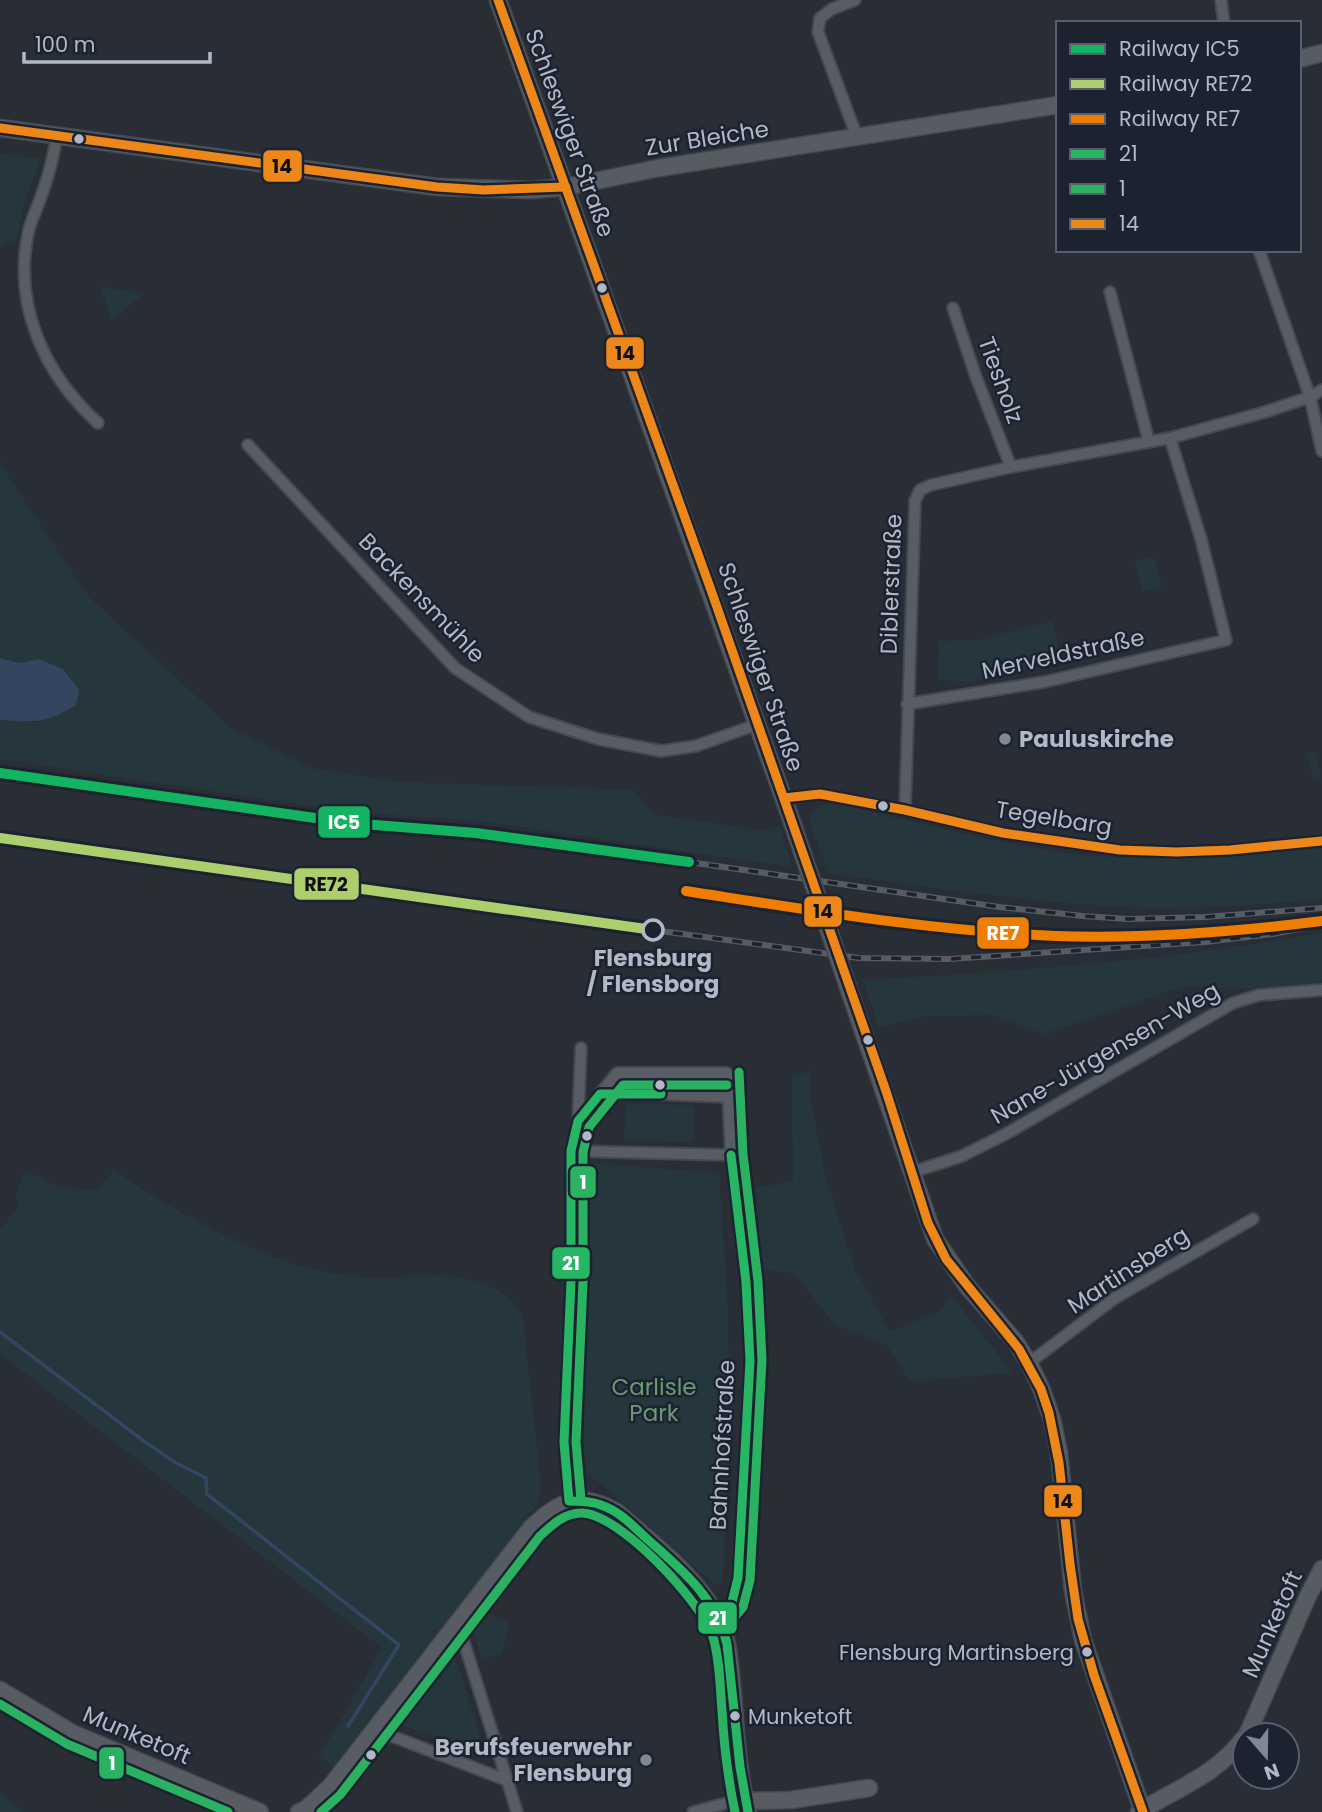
<svg xmlns="http://www.w3.org/2000/svg" width="1322" height="1812" font-family="Poppins,sans-serif">
  <style>
    .green { fill: #25373c }
    .water { fill: #34455f }
    .lines { fill: none; stroke-linecap: round; stroke-linejoin: round }
    .stream { stroke: #34455f; stroke-width: 3.5 }
    .street-casing { stroke: #44484f; stroke-width: 14 }
    .secondary-casing { stroke: #44484f; stroke-width: 19 }
    .street { stroke: #585c64; stroke-width: 10 }
    .secondary { stroke: #575b62; stroke-width: 16 }
    .rail-casing { stroke: #575b62; stroke-width: 6 }
    .rail { stroke: #1b2330; stroke-width: 3.5; stroke-dasharray: 10; stroke-linecap: butt }
    .secondary-bridge-casing { stroke: #44484f; stroke-width: 19; stroke-linecap: butt }
    .secondary-bridge { stroke: #575b62; stroke-width: 16 }
    .bus-1-casing { stroke: #1b2330; stroke-width: 14 }
    .bus-2-casing { stroke: #1b2330; stroke-width: 14 }
    .bus-3-casing { stroke: #1b2330; stroke-width: 14 }
    .bus-1 { stroke: #26b664; stroke-width: 9 }
    .bus-2 { stroke: #2ab262; stroke-width: 9 }
    .bus-3 { stroke: #ee8719; stroke-width: 9 }
    .rail-1-casing { stroke: #1b2330; stroke-width: 16 }
    .rail-2-casing { stroke: #1b2330; stroke-width: 16 }
    .rail-3-casing { stroke: #1b2330; stroke-width: 16 }
    .rail-1 { stroke: #13b361; stroke-width: 10 }
    .rail-2 { stroke: #adce6d; stroke-width: 10 }
    .rail-3 { stroke: #ef7d00; stroke-width: 10 }
    .bus-dot { fill: #b1b9c7; stroke: #1b2330; stroke-width: 2.5 }
    .poi-dot { fill: #818894; stroke: #1b2330; stroke-width: 2.5 }
    .stop-dot { fill: #1b2330; stroke: #b1b9c7; stroke-width: 3.5 }
    .labels { text-anchor: middle; dominant-baseline: central; stroke-width: 5; stroke-linejoin: round; paint-order: stroke }
    .bus-label { font-size: 21px; fill: #b1b9c7; stroke: #1b2330; text-anchor: end }
    .street-label { font-size: 23px; fill: #b1b9c7; stroke: #1b2330 }
    .poi-label { font-size: 23px; font-weight: bold; fill: #b1b9c7; stroke: #1b2330; text-anchor: start }
    .stop-label { font-size: 23px; font-weight: bold; fill: #b1b9c7; stroke: #1b2330 }
    .park-label { font-size: 23px; fill: #689974; stroke: #1b2330 }
    .line-badge { stroke: #1b2330; stroke-width: 2.5 }
    .badge-label { font-size: 19px; text-anchor: middle; font-weight: bold; fill: #fff }
    .pale-badge-label { font-size: 19px; text-anchor: middle; font-weight: bold; fill: #111 }
  </style>
  <rect width="100%" height="100%" fill="#282d36"/>
  <path class="green" d="M 0,154 L 41,159 L 24,204 L 17,239 L 0,247 Z
    M 100,287 L 145,293 L 112,320 Z
    M 0,463 L 89,597 L 232,729 L 310,768 L 401,782 L 634,790 L 653,814 L 763,831 L 781,827 L 791,867 L 479,821 L 349,812 L 0,759 L 0,720 L 39,722 L 39,659 L 20,663 L 0,658 Z
    M 1151,557 L 1155,561 L 1162,586 L 1143,592 L 1134,562 Z
    M 1052,621 L 1061,659 L 970,682 L 938,680 L 939,641 L 976,640 Z
    M 1307,753 L 1316,753 L 1321,778 L 1313,780 Z
    M 823,805 L 841,805 C 933,825 1030,854 1125,858 C 1191,860 1256,854 1322,847 L 1322,899 C 1266,904 1203,909 1147,908 C 1040,904 935,888 829,873 L 811,827 L 810,817 L 815,808 Z
    M 1322,932 L 1322,983 L 1241,989 L 1185,986 L 1044,1034 L 991,1015 L 926,1016 L 879,1027 L 863,980 C 1017,971 1171,961 1322,932 Z
    M 810,1071 L 811,1100 L 825,1175 L 854,1268 L 890,1331 L 938,1313 L 951,1295 L 1013,1373 L 909,1381 L 887,1345 L 835,1325 L 794,1273 L 762,1270 L 755,1188 L 793,1181 L 792,1076 Z
    M 626,1104 L 694,1105 L 694,1140 L 690,1142 L 626,1140 L 624,1135 Z
    M 588,1163 L 719,1173 L 727,1290 L 729,1378 L 723,1582 L 715,1585 L 614,1495 L 578,1466 Z
    M 113,1170 C 181,1215 278,1272 361,1277 C 417,1281 487,1259 523,1316 L 541,1487 L 536,1506 L 333,1767 L 319,1757 L 382,1648 L 0,1354 L 0,1229 L 19,1207 L 16,1195 L 25,1171 L 57,1187 L 97,1191 Z
    M 483,1611 L 509,1622 L 502,1654 L 481,1658 L 472,1625 Z
    M 452,1647 L 487,1757 L 395,1722 Z
    M 0,1793 L 23,1812 L 0,1812 Z"/>
  <path class="water" d="M 0,658 L 20,663 L 38,659 L 63,669 L 79,690 L 76,705 C 46,724 34,722 0,720 Z"/>
  <g class="lines">
    <path class="stream" d="M 0,1332 L 145,1442 L 176,1463 L 206,1478 L 207,1494 L 399,1645 L 348,1726"/>
    <g class="street-casing">
      <path id="street" d="M 855,0 L 832,9 L 820,18 L 818,32 L 857,137
        M 1221,0 L 1224,23
        M 57,135 C 54,153 50,171 44,188 C 40,202 33,215 29,229 C 12,303 43,373 98,423
        M 1259,250 L 1310,397 L 1322,451
        M 1110,292 L 1149,442
        M 953,308 L 976,377 L 1011,467
        M 248,445 L 455,668 L 529,717 L 598,739 L 661,751 L 696,746 L 758,724
        M 907,704 L 1044,682 L 1226,640 L 1201,539 L 1170,438
        M 784,798 L 820,794 L 905,810 L 1003,833 L 1120,850 L 1177,852 L 1230,850 L 1322,841
        M 905,810 L 915,501 L 920,490 L 931,485 L 1011,467 L 1170,438 L 1265,412 L 1310,397 L 1322,390
        M 600,1094 L 632,1093 L 728,1097
        M 578,1121 L 617,1073 L 727,1073 L 731,1155 L 746,1282 L 750,1361 L 738,1578 L 732,1602 L 719,1617
        M 571,1151 L 731,1155
        M 913,1172 L 962,1156 L 1004,1135 L 1233,1003 L 1259,995 L 1322,990
        M 1029,1363 L 1115,1298 L 1253,1219
        M 569,1501 L 564,1442 L 571,1281 L 571,1151 L 578,1121 L 581,1048
        M 458,1623 L 517,1812
        M 389,1735 L 506,1780
        M 693,1812 L 727,1803 L 746,1801"/>
    </g>
    <g class="secondary-casing">
      <path id="secondary" d="M 498,0 L 792,822
        M 1299,59 L 1322,53
        M 0,128 L 437,187 L 532,190 L 566,187 L 659,168 L 1058,105
        M 864,1034 L 935,1239 L 967,1286 L 1015,1341 L 1029,1363 L 1041,1388 L 1052,1419 L 1059,1452 L 1073,1591 L 1083,1640 L 1143,1812
        M 0,1690 L 72,1733 L 260,1812
        M 1247,1735 L 1308,1596 L 1322,1569
        M 746,1801 L 791,1800 L 869,1788
        M 299,1812 L 306,1809 L 330,1787 L 531,1528 C 560,1500 580,1491 617,1512 C 652,1543 694,1574 717,1616 C 730,1639 730,1669 733,1695 C 736,1734 738,1774 748,1812
        M 1139,1812 C 1179,1787 1215,1776 1245,1737"/>
    </g>
    <use href="#street" class="street"/>
    <use href="#secondary" class="secondary"/>
    <g class="rail-casing">
      <path id="rail" d="M 689,862 L 999,907 L 1083,916 L 1128,919 L 1205,917 L 1322,908
        M 653,930 L 859,958 L 950,959 L 1205,942 L 1272,934 L 1322,925"/>
    </g>
    <use href="#rail" class="rail"/>
    <g class="secondary-bridge-casing">
      <path id="secondary-bridge" d="M 792,822 L 864,1034"/>
    </g>
    <use href="#secondary-bridge" class="secondary-bridge"/>
    <g class="bus-1-casing">
      <path id="bus-1" d="M 569,1501 L 564,1442 L 571,1281 L 571,1151 L 578,1121 L 600,1094 L 661,1094
        M 569,1501 C 580,1501 591,1501 601,1505 C 619,1511 632,1525 645,1537 C 679,1568 716,1596 727,1644 L 740,1767 L 748,1812
        M 719,1617 L 732,1602 L 738,1578 L 750,1361 L 746,1282 L 731,1155"/>
    </g>
    <g class="bus-2-casing">
      <path id="bus-2" d="M 581,1500 L 576,1442 L 583,1282 L 583,1152 L 589,1127 L 623,1085 L 727,1085
        M 728,1625 L 743,1607 L 750,1580 L 762,1360 L 758,1281 L 743,1154 L 739,1072
        M 0,1704 L 67,1744 L 228,1812
        M 321,1812 L 340,1795 L 540,1536 C 551,1526 564,1513 581,1513 C 618,1512 702,1602 713,1637 C 720,1661 720,1687 722,1711 C 724,1745 728,1779 735,1812"/>
    </g>
    <g class="bus-3-casing">
      <path id="bus-3" d="M 498,0 L 711,590 L 886,1091 L 928,1223 L 946,1259 L 1019,1349 L 1041,1389 L 1049,1413 L 1059,1463 L 1070,1564 L 1078,1619 L 1094,1675 L 1143,1812
        M 0,128 L 437,187 L 484,190 L 566,187
        M 784,798 L 820,794 L 905,810 L 1003,833 L 1120,850 L 1177,852 L 1230,850 L 1322,841"/>
    </g>
    <use href="#bus-1" class="bus-1"/>
    <use href="#bus-2" class="bus-2"/>
    <use href="#bus-3" class="bus-3"/>
    <g class="rail-1-casing">
      <path id="rail-1" d="M 0,773 L 350,823 L 476,833 L 689,862"/>
    </g>
    <g class="rail-2-casing">
      <path id="rail-2" d="M 0,838 L 653,930"/>
    </g>
    <g class="rail-3-casing">
      <path id="rail-3" d="M 686,891 C 809,910 932,931 1056,936 C 1145,939 1234,932 1322,921"/>
    </g>
    <use href="#rail-1" class="rail-1"/>
    <use href="#rail-2" class="rail-2"/>
    <use href="#rail-3" class="rail-3"/>
  </g>
  <g class="bus-dot">
    <circle cx="79" cy="139" r="6"/>
    <circle cx="602" cy="288" r="6"/>
    <circle cx="883" cy="806" r="6"/>
    <circle cx="868" cy="1040" r="6"/>
    <circle cx="660" cy="1085" r="6"/>
    <circle cx="587" cy="1136" r="6"/>
    <circle cx="1087" cy="1652" r="6"/>
    <circle cx="735" cy="1716" r="6"/>
    <circle cx="371" cy="1755" r="6"/>
  </g>
  <g class="poi-dot">
    <circle cx="1005" cy="739" r="7"/>
    <circle cx="646" cy="1760" r="7"/>
  </g>
  <circle class="stop-dot" cx="653" cy="930" r="10"/>
  <g class="labels">
    <g class="bus-label">
      <text x="1074" y="1652">Flensburg Martinsberg</text>
      <text x="748" y="1716" text-anchor="start">Munketoft</text>
    </g>
    <g class="street-label">
      <text transform="translate(570 133) rotate(70)">Schleswiger Straße</text>
      <text transform="translate(707 138) rotate(-9)">Zur Bleiche</text>
      <text transform="translate(1001 380) rotate(70)">Tiesholz</text>
      <text transform="translate(891 584) rotate(-88)">Diblerstraße</text>
      <text transform="translate(422 598) rotate(46)">Backensmühle</text>
      <text transform="translate(1063 654) rotate(-12)">Merveldstraße</text>
      <text transform="translate(761 667) rotate(71)">Schleswiger Straße</text>
      <text transform="translate(1054 818) rotate(9)">Tegelbarg</text>
      <text transform="translate(1105 1053) rotate(-30)">Nane-Jürgensen-Weg</text>
      <text transform="translate(1128 1270) rotate(-33)">Martinsberg</text>
      <text transform="translate(722 1445) rotate(-87)">Bahnhofstraße</text>
      <text transform="translate(1272 1624) rotate(-66)">Munketoft</text>
      <text transform="translate(137 1735) rotate(23)">Munketoft</text>
    </g>
    <g class="poi-label">
      <text x="1019" y="739">Pauluskirche</text>
      <text x="632" y="1747" text-anchor="end">Berufsfeuerwehr<tspan x="632" dy="26">Flensburg</tspan></text>
    </g>
    <g class="stop-label">
      <text x="653" y="958">Flensburg<tspan x="653" dy="26">/ Flensborg</tspan></text>
    </g>
    <g class="park-label">
      <text x="654" y="1387">Carlisle<tspan x="654" dy="26">Park</tspan></text>
    </g>
  </g>
  <g class="line-badge">
    <rect x="262" y="149" width="41" height="34" rx="7" fill="#ee8719"/>
    <rect x="605" y="336" width="40" height="34" rx="7" fill="#ee8719"/>
    <rect x="317" y="805" width="54" height="34" rx="7" fill="#13b361"/>
    <rect x="293" y="867" width="67" height="34" rx="7" fill="#adce6d"/>
    <rect x="803" y="895" width="40" height="33" rx="7" fill="#ee8719"/>
    <rect x="976" y="916" width="54" height="34" rx="7" fill="#ef7d00"/>
    <rect x="569" y="1165" width="28" height="34" rx="7" fill="#2ab262"/>
    <rect x="551" y="1246" width="40" height="34" rx="7" fill="#26b664"/>
    <rect x="1043" y="1484" width="40" height="34" rx="7" fill="#ee8719"/>
    <rect x="697" y="1601" width="41" height="34" rx="7" fill="#26b664"/>
    <rect x="98" y="1746" width="27" height="34" rx="7" fill="#2ab262"/>
  </g>
  <g class="badge-label">
    <text x="344" y="829">IC5</text>
    <text x="1003" y="940">RE7</text>
    <text x="583" y="1189">1</text>
    <text x="571" y="1270">21</text>
    <text x="718" y="1625">21</text>
    <text x="112" y="1770">1</text>
  </g>
  <g class="pale-badge-label">
    <text x="282" y="173">14</text>
    <text x="625" y="360">14</text>
    <text x="326" y="891">RE72</text>
    <text x="823" y="918">14</text>
    <text x="1063" y="1508">14</text>
  </g>
  <rect x="1056" y="21" width="245" height="231" fill="#1b2330" stroke="#575f6c" stroke-width="2"/>
  <rect x="1070" y="44" width="35" height="10" fill="#13b361" stroke="#575f6c" stroke-width="2"/>
  <text x="1119" y="56" font-size="21" fill="#b1b9c7">Railway IC5</text>
  <rect x="1070" y="79" width="35" height="10" fill="#adce6d" stroke="#575f6c" stroke-width="2"/>
  <text x="1119" y="91" font-size="21" fill="#b1b9c7">Railway RE72</text>
  <rect x="1070" y="114" width="35" height="10" fill="#ef7d00" stroke="#575f6c" stroke-width="2"/>
  <text x="1119" y="126" font-size="21" fill="#b1b9c7">Railway RE7</text>
  <rect x="1070" y="149" width="35" height="10" fill="#26b664" stroke="#575f6c" stroke-width="2"/>
  <text x="1119" y="161" font-size="21" fill="#b1b9c7">21</text>
  <rect x="1070" y="184" width="35" height="10" fill="#2ab262" stroke="#575f6c" stroke-width="2"/>
  <text x="1119" y="196" font-size="21" fill="#b1b9c7">1</text>
  <rect x="1070" y="219" width="35" height="10" fill="#ee8719" stroke="#575f6c" stroke-width="2"/>
  <text x="1119" y="231" font-size="21" fill="#b1b9c7">14</text>
  <g transform="translate(1266 1756) rotate(160)"><circle r="33" fill="#1b2330" stroke="#575f6c" stroke-width="2"/>
  <path d="M0-5L12 26L0 18L-12 26Z" fill="#818894"/>
  <text y="-10" font-size="19" font-weight="bold" text-anchor="middle" fill="#b1b9c7">N</text>
  </g>
  <path d="M24 52v10h186v-10" fill="none" stroke="#b1b9c7" stroke-width="3.5"/>
  <text x="35" y="52" font-size="21" fill="#b1b9c7" stroke="#1b2330" stroke-width="5" paint-order="stroke">100 m</text>
</svg>
